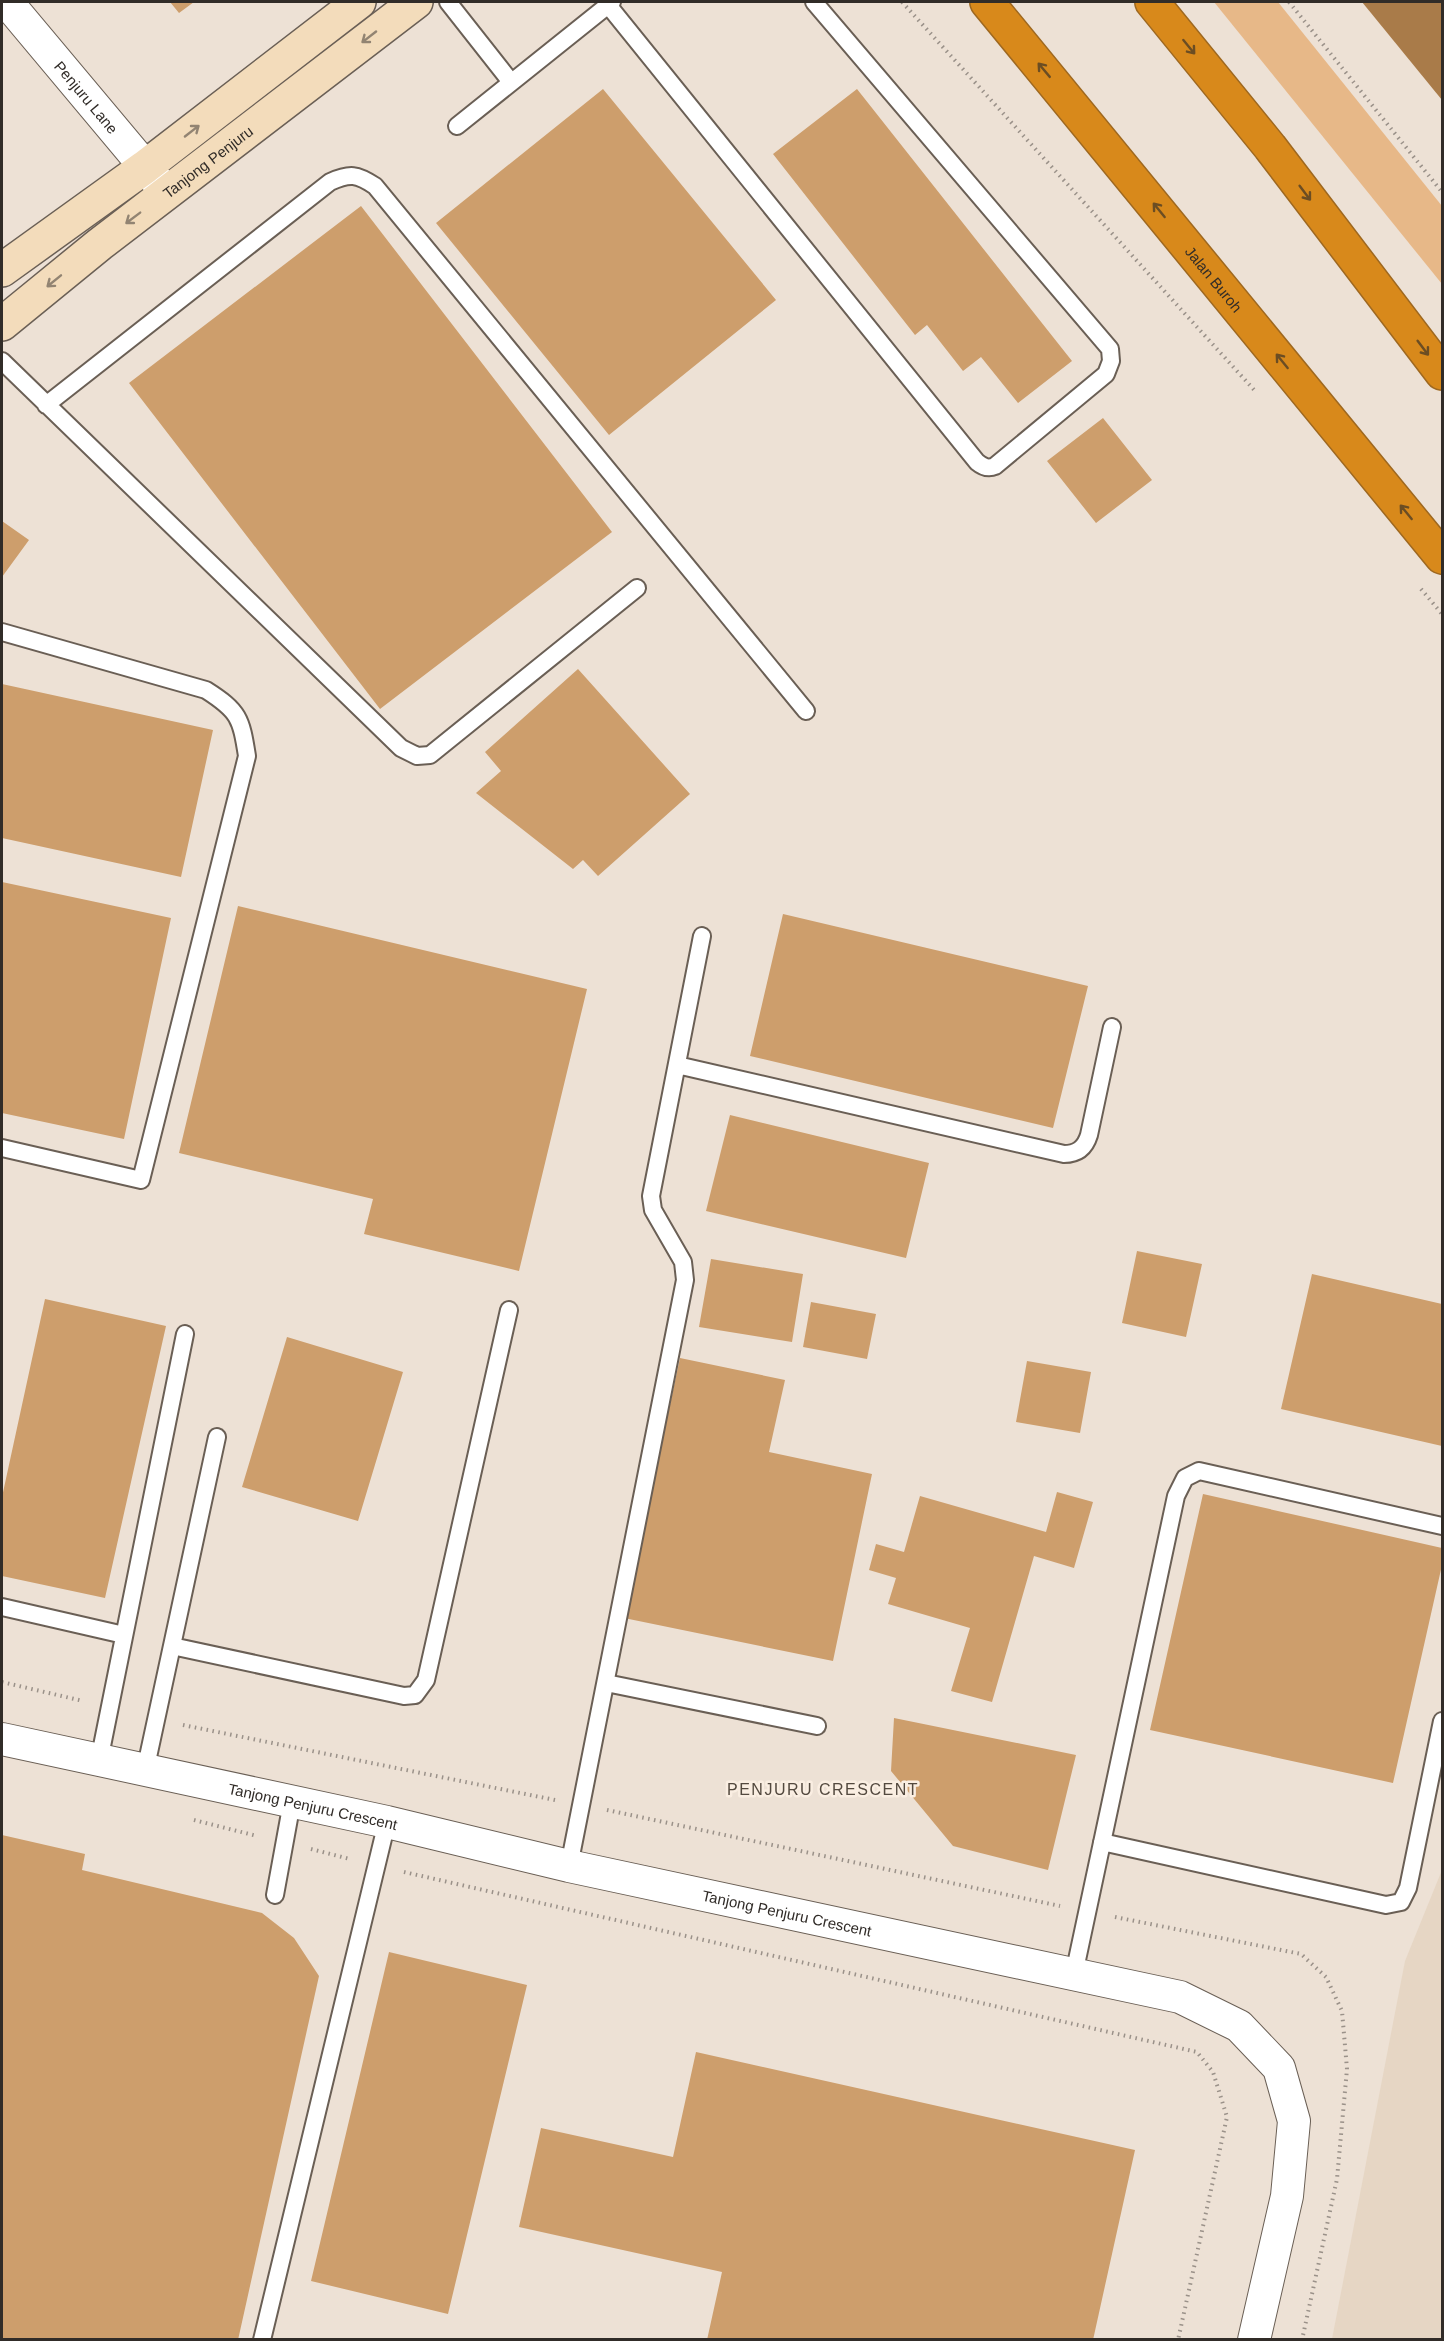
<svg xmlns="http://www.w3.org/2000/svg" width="1444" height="2341" font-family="Helvetica,sans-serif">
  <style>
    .built { fill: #e6d6c4 }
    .green { fill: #e7b888 }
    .water { fill: #a97b49 }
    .building { fill: #cd9e6c }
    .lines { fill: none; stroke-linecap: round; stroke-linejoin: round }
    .lane-casing { stroke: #6a5f55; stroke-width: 20 }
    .street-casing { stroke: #6a5f55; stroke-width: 34 }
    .secondary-casing { stroke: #6a5f55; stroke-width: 36 }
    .highway-casing { stroke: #9e6820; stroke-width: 36 }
    .path { stroke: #9a9189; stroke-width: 4; stroke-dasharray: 1.5 4.5; stroke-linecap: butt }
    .lane { stroke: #fff; stroke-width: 16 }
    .street { stroke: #fff; stroke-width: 32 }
    .secondary { stroke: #f3dcbb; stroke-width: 33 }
    .highway { stroke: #d8891b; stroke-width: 33 }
    .oneway { stroke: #928472 }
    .oneway2 { stroke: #6b4d23 }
    .labels { text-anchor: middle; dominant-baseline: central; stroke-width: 5; stroke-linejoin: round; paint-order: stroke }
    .street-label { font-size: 15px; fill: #312c28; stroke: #faeee2 }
    .neighbourhood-label { font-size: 16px; letter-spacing: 1.5px; fill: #53493f; stroke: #faeee2 }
  </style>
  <rect width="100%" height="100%" fill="#ede1d5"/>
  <path class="built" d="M 1442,1870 L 1442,2339 L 1332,2339 L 1405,1961 Z"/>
  <path class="green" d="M 1214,2 L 1278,2 L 1442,206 L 1442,284 Z"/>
  <path class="water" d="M 1362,2 L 1442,2 L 1442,100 Z"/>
  <path class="building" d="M 170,2 L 194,2 L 179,13 Z
    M 603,89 L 776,300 L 609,435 L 436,223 Z
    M 857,89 L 1072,361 L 1018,403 L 981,357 L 963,371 L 927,325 L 915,335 L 773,154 Z
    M 361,206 L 612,532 L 380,709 L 129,383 Z
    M 1103,418 L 1152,480 L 1096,523 L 1047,461 Z
    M 2,521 L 29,540 L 2,577 Z
    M 578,669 L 690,794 L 598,876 L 583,860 L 573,869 L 476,793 L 501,771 L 485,752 Z
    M 2,684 L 213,730 L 181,877 L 2,838 Z
    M 2,882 L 171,918 L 124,1139 L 2,1113 Z
    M 238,906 L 587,989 L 519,1271 L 364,1234 L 373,1199 L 179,1153 Z
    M 783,914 L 1088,986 L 1053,1128 L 750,1056 Z
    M 730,1115 L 929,1163 L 906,1258 L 706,1211 Z
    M 1137,1251 L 1202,1264 L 1186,1337 L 1122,1323 Z
    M 711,1259 L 803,1274 L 792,1342 L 699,1327 Z
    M 1312,1274 L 1442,1304 L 1442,1446 L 1281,1409 Z
    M 45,1299 L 166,1326 L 105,1598 L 2,1576 L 2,1497 Z
    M 811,1302 L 876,1314 L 867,1359 L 803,1347 Z
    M 287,1337 L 403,1372 L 358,1521 L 242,1487 Z
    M 680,1358 L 785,1380 L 769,1452 L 872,1474 L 833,1661 L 624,1618 Z
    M 1027,1361 L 1091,1372 L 1080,1433 L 1016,1422 Z
    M 1057,1492 L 1093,1502 L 1074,1568 L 1034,1556 L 992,1702 L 951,1691 L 970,1628 L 888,1604 L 896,1578 L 869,1570 L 876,1544 L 904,1552 L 920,1496 L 1046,1532 Z
    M 1203,1494 L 1442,1548 L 1442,1565 L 1393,1783 L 1150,1730 Z
    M 894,1718 L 1076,1755 L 1048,1870 L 953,1846 L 891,1771 Z
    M 2,1835 L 85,1854 L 82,1870 L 262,1913 L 294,1938 L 319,1976 L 238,2340 L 2,2340 Z
    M 389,1952 L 527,1985 L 448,2314 L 311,2281 Z
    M 696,2052 L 1135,2150 L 1093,2340 L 707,2340 L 722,2272 L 519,2227 L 541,2128 L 673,2157 Z"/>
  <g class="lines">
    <g class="lane-casing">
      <path id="lane" d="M 448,2 L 511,82
        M 608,5 L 977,462 C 983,467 988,469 995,466 L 1106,374 L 1111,361 L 1110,349 L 814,2
        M 457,126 L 612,2
        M 2,361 L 401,748 L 417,756 L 430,755 L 637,588
        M 46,405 L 330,182 C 350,173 357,174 375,186 L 806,711
        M 2,632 L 206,690 C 239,711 241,718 247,756 L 141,1180 L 2,1148
        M 677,1065 L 1064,1154 C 1077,1154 1085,1148 1089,1135 L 1112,1027
        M 2,1607 L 124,1635
        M 172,1646 L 404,1696 L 415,1695 L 426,1680 L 509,1310
        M 606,1683 L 817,1726
        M 99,1761 L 185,1334
        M 145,1771 L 217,1437
        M 1102,1842 L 1386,1905 L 1401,1902 L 1408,1888 L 1442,1721
        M 569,1866 L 685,1280 L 683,1262 L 653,1210 L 651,1196 L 702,936
        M 275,1895 L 292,1802
        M 1074,1974 L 1176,1496 L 1185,1478 L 1199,1471 L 1442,1526
        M 262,2340 L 387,1822"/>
    </g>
    <g class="street-casing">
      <g id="street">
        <path id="s1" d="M 7,2 L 162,187"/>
        <path id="s2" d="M 2,1739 L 387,1822 L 569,1866 L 1180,1997 L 1239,2026 L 1279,2068 L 1294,2121 L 1287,2196 L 1254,2340"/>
      </g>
    </g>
    <g class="secondary-casing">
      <g id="secondary">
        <path d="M 2,270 L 145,167 L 359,2"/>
        <path id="s3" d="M 2,324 L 100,244 L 416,2"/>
      </g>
    </g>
    <g class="highway-casing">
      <g id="highway">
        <path id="s4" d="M 987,2 L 1442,557"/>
        <path d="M 1152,2 L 1270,147 L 1442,373"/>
      </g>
    </g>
    <path class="path" d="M 902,2 L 1256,392
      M 1289,2 L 1442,192
      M 1421,589 L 1442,614
      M 2,1682 L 83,1701
      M 183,1725 L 555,1800
      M 607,1810 L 1060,1906
      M 194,1820 L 257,1836
      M 311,1849 L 350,1859
      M 404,1872 L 1197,2052 L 1213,2072 L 1227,2117 L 1178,2340
      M 1115,1917 L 1301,1954 L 1326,1977 L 1342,2011 L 1347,2069 L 1337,2179 L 1302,2340"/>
    <use href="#lane" class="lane"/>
    <use href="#street" class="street"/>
    <use href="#secondary" class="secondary"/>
    <use href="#highway" class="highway"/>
  </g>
  <defs><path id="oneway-shaft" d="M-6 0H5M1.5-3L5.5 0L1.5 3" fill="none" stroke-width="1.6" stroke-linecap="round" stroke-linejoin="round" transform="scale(1.5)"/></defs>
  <g class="oneway">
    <use href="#oneway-shaft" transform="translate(369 37) rotate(142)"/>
    <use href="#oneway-shaft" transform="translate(192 131) rotate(-38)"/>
    <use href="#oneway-shaft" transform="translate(133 218) rotate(143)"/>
    <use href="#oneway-shaft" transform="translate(54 281) rotate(141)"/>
  </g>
  <g class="oneway2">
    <use href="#oneway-shaft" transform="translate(1189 47) rotate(51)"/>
    <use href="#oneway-shaft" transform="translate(1044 70) rotate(-130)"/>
    <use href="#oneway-shaft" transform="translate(1305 193) rotate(53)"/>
    <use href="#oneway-shaft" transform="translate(1159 210) rotate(-129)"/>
    <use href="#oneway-shaft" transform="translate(1423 348) rotate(53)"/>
    <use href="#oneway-shaft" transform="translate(1282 361) rotate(-129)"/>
    <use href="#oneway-shaft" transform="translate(1406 512) rotate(-129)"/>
  </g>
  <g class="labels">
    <g class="street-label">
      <text stroke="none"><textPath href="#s1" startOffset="124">Penjuru Lane</textPath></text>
      <text stroke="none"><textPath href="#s3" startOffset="262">Tanjong Penjuru</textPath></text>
      <text stroke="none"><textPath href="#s4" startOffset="358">Jalan Buroh</textPath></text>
      <text stroke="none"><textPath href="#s2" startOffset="318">Tanjong Penjuru Crescent</textPath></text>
      <text stroke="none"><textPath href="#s2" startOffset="804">Tanjong Penjuru Crescent</textPath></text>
    </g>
    <g class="neighbourhood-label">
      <text x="823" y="1789">PENJURU CRESCENT</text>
    </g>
  </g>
  <rect width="1444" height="2341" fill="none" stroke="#312c28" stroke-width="6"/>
</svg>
